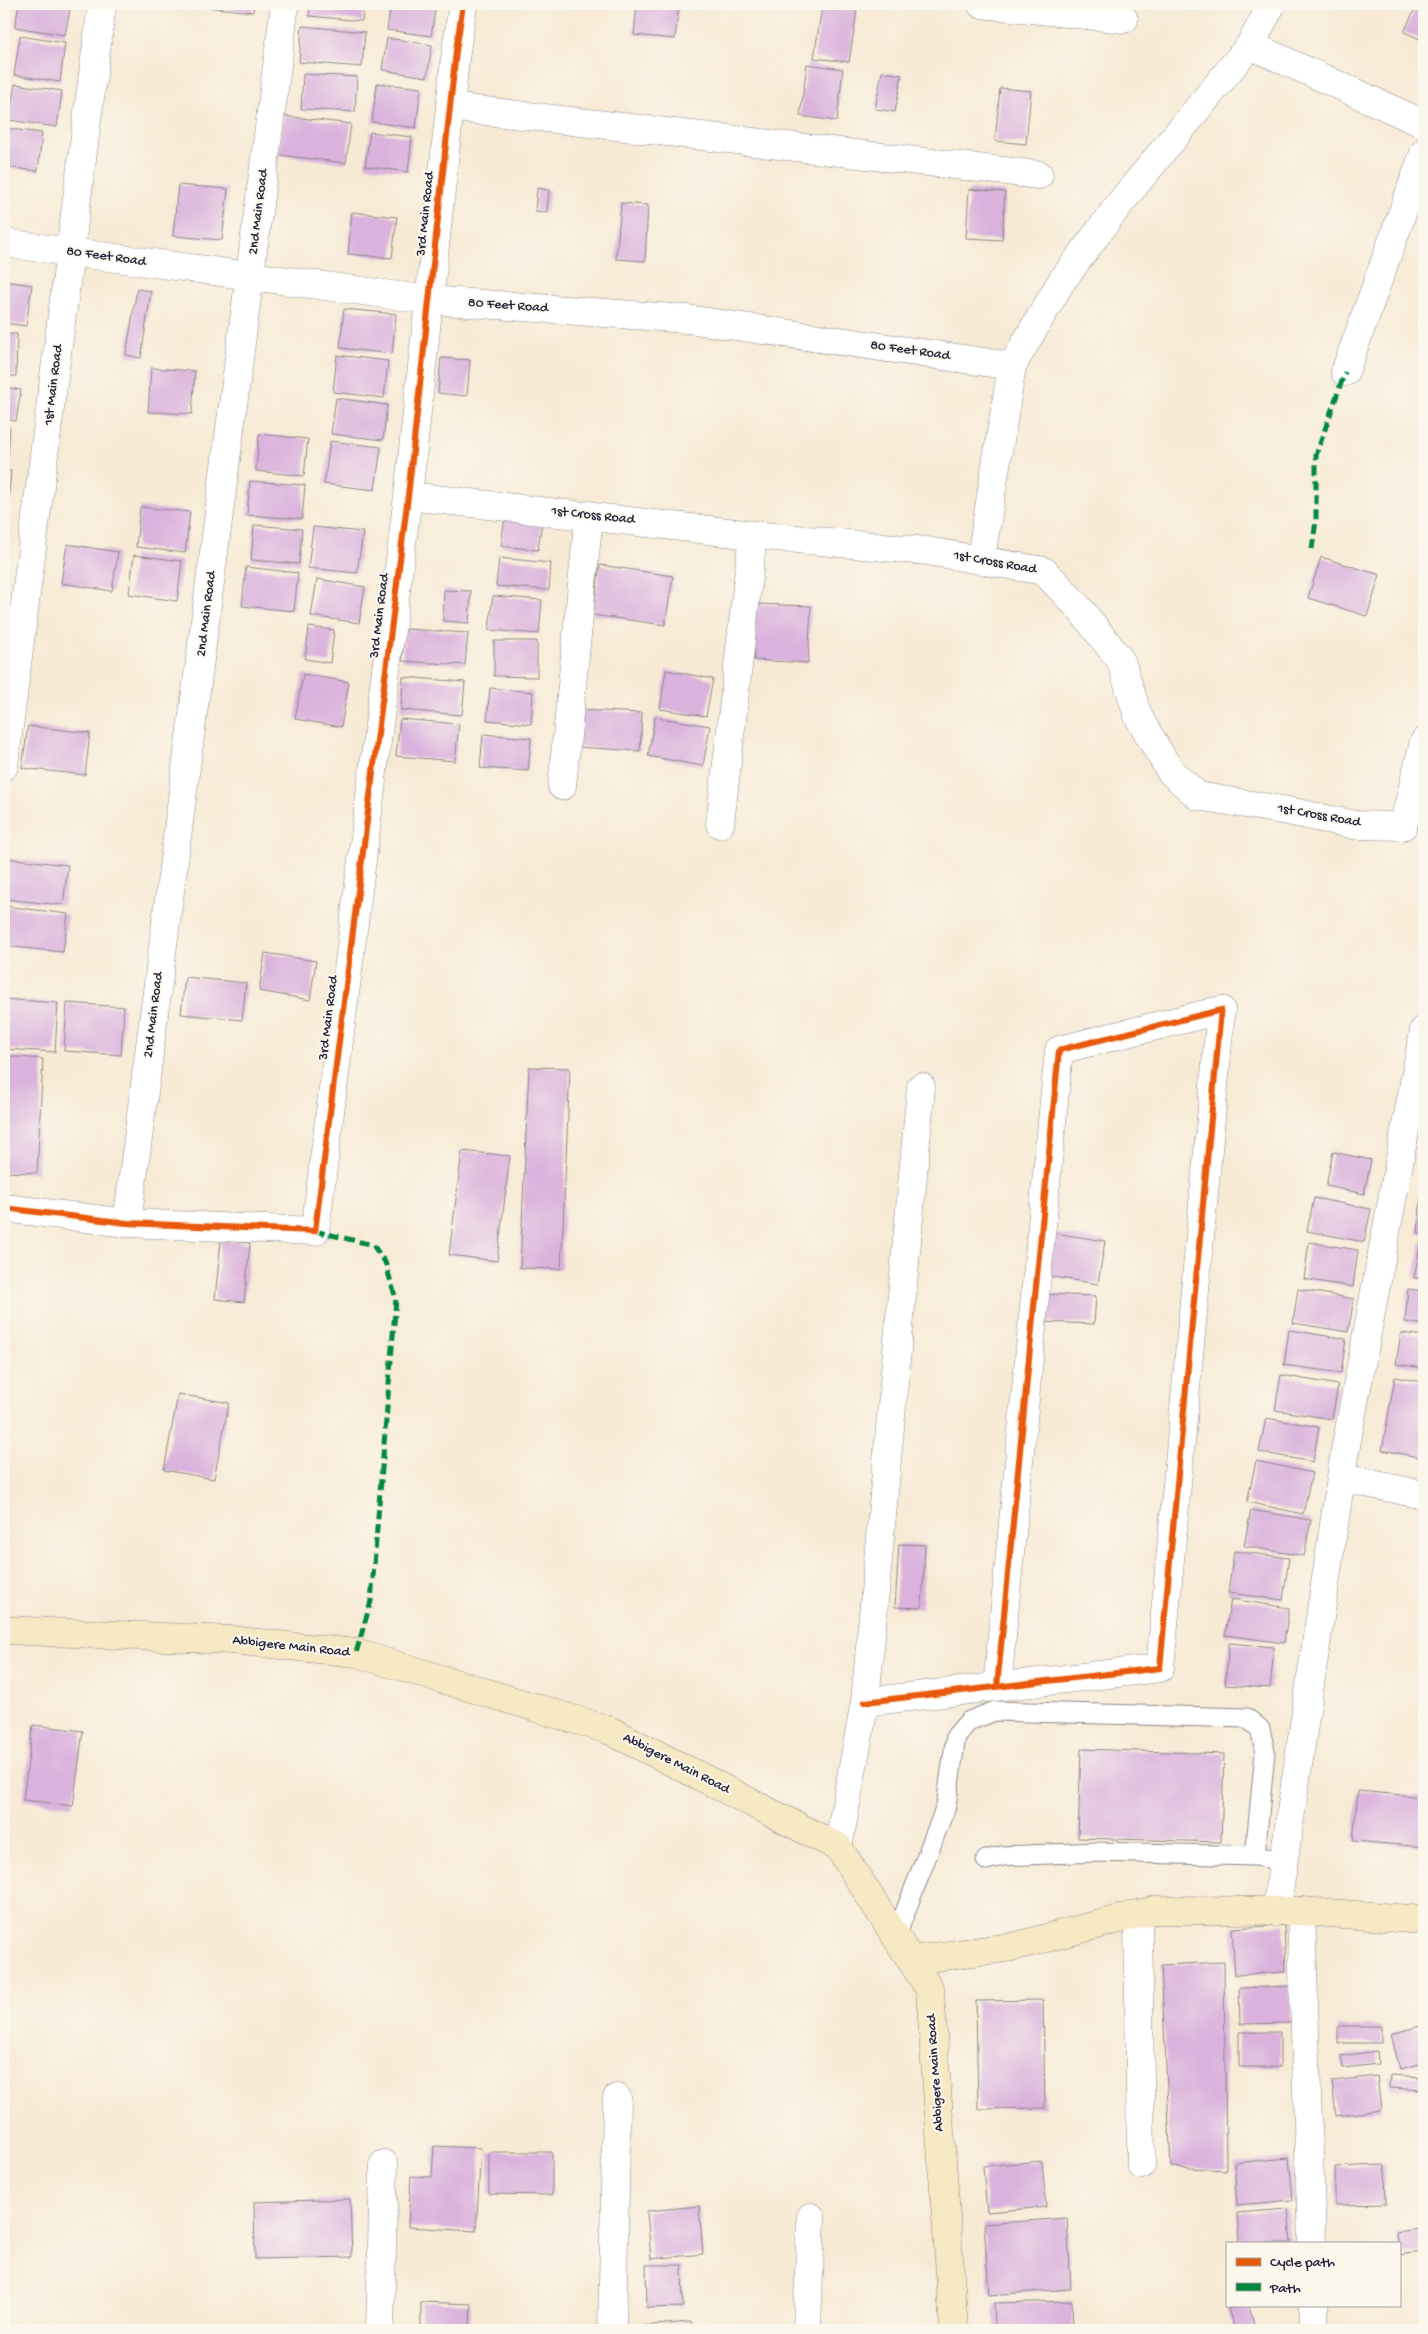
<svg xmlns="http://www.w3.org/2000/svg" width="1428" height="2334" font-family="'Gochi Hand',sans-serif">
  <style>
    .building { fill: #dab2dd }
    .lines { fill: none; stroke-linecap: round; stroke-linejoin: round }
    .lane-casing { stroke: #8c8688; stroke-width: 21 }
    .street-casing { stroke: #8c8688; stroke-width: 29 }
    .secondary-casing { stroke: #8c8688; stroke-width: 29 }
    .lane { stroke: #fff; stroke-width: 19 }
    .street { stroke: #fff; stroke-width: 28 }
    .secondary { stroke: #f7e9c3; stroke-width: 28 }
    .quiet { stroke: #00873e; stroke-width: 5; stroke-dasharray: 10 5; stroke-linecap: butt }
    .cycleway-casing { stroke: #fbf7ec; stroke-width: 9 }
    .cycleway { stroke: #e8590c; stroke-width: 6 }
    .labels { text-anchor: middle; dominant-baseline: central; stroke-width: 4; stroke-linejoin: round; paint-order: stroke }
    .street-label { font-size: 14px; fill: #22223b; stroke: #fbf7ec }
  </style>
  <rect width="100%" height="100%" fill="#fbf7ec"/>
  <filter id="ink" filterUnits="userSpaceOnUse"><feTurbulence type="fractalNoise" baseFrequency=".02" numOctaves="2"/><feDisplacementMap in="SourceGraphic" scale="10" xChannelSelector="R" yChannelSelector="G"/><feConvolveMatrix kernelMatrix="1 2 1 2 8 2 1 2 1" color-interpolation-filters="sRGB"/></filter>
  <filter id="wash" filterUnits="userSpaceOnUse"><feTurbulence type="fractalNoise" baseFrequency=".0096" numOctaves="4" result="noise"/><feDisplacementMap in="SourceGraphic" scale="20" xChannelSelector="R" yChannelSelector="G"/><feGaussianBlur stdDeviation="1.12" result="paint"/><feColorMatrix in="noise" values="0 0 0 0 0 0 0 0 0 0 0 0 0 0 0 0 0 1.4 0 .05"/><feComposite in="paint" operator="in"/></filter>
  <g filter="url(#wash)">
    <rect width="100%" height="100%" fill="#f7ead5"/>
    <g id="blocks">
      <path class="building" d="M 19,4 L 71,4 L 65,35 L 15,27 Z
        M 206,4 L 254,4 L 253,12 L 206,7 Z
        M 310,4 L 364,4 L 362,21 L 309,16 Z
        M 391,4 L 436,4 L 431,36 L 387,30 Z
        M 637,4 L 679,4 L 675,39 L 634,35 Z
        M 1417,4 L 1424,5 L 1424,41 L 1404,32 Z
        M 822,6 L 857,11 L 849,62 L 814,58 Z
        M 302,26 L 365,32 L 362,67 L 299,62 Z
        M 20,36 L 65,43 L 60,82 L 14,75 Z
        M 387,38 L 432,45 L 427,77 L 382,70 Z
        M 807,64 L 843,69 L 837,121 L 800,116 Z
        M 882,72 L 902,75 L 895,112 L 875,109 Z
        M 303,74 L 357,77 L 355,112 L 301,109 Z
        M 377,83 L 421,88 L 416,128 L 372,122 Z
        M 15,84 L 62,91 L 57,127 L 9,120 Z
        M 1000,88 L 1031,91 L 1026,144 L 995,141 Z
        M 284,116 L 351,124 L 346,163 L 279,155 Z
        M 4,128 L 42,133 L 38,171 L 4,167 Z
        M 370,132 L 412,137 L 408,172 L 365,166 Z
        M 178,185 L 228,189 L 222,240 L 173,236 Z
        M 537,188 L 549,190 L 547,212 L 535,211 Z
        M 969,189 L 1005,192 L 1002,240 L 966,238 Z
        M 621,203 L 648,205 L 645,261 L 616,259 Z
        M 352,212 L 397,217 L 392,258 L 348,254 Z
        M 4,281 L 32,285 L 26,326 L 4,323 Z
        M 137,289 L 151,291 L 141,358 L 126,355 Z
        M 344,309 L 396,314 L 392,354 L 340,348 Z
        M 4,334 L 17,334 L 16,376 L 4,376 Z
        M 337,355 L 388,361 L 384,398 L 333,392 Z
        M 441,358 L 470,360 L 467,396 L 438,393 Z
        M 151,368 L 195,371 L 192,414 L 148,412 Z
        M 4,387 L 21,390 L 16,421 L 4,419 Z
        M 336,398 L 387,405 L 383,440 L 331,434 Z
        M 4,427 L 10,428 L 8,459 L 4,459 Z
        M 259,434 L 308,439 L 304,476 L 256,471 Z
        M 330,441 L 381,447 L 375,490 L 324,484 Z
        M 4,470 L 11,471 L 7,515 L 4,515 Z
        M 250,481 L 305,485 L 302,519 L 247,515 Z
        M 140,507 L 190,512 L 185,553 L 136,547 Z
        M 505,516 L 542,521 L 538,550 L 501,546 Z
        M 254,525 L 302,529 L 299,564 L 251,560 Z
        M 313,527 L 363,532 L 357,573 L 308,568 Z
        M 67,544 L 118,552 L 112,591 L 61,583 Z
        M 134,555 L 182,561 L 177,601 L 129,594 Z
        M 1321,557 L 1380,575 L 1367,616 L 1308,598 Z
        M 499,558 L 551,563 L 549,590 L 496,586 Z
        M 600,565 L 673,576 L 665,625 L 593,615 Z
        M 246,567 L 298,573 L 294,611 L 242,606 Z
        M 317,579 L 365,587 L 359,623 L 311,616 Z
        M 444,590 L 471,591 L 469,623 L 443,621 Z
        M 493,596 L 542,600 L 539,634 L 489,630 Z
        M 756,604 L 811,606 L 808,663 L 754,660 Z
        M 309,627 L 334,630 L 330,663 L 305,659 Z
        M 405,629 L 468,633 L 465,665 L 402,661 Z
        M 494,641 L 537,641 L 537,677 L 494,676 Z
        M 666,670 L 713,679 L 706,716 L 660,709 Z
        M 303,674 L 349,682 L 341,727 L 295,719 Z
        M 403,677 L 465,682 L 462,715 L 401,710 Z
        M 490,688 L 533,692 L 531,724 L 487,720 Z
        M 580,710 L 642,713 L 640,751 L 577,747 Z
        M 655,717 L 710,726 L 703,766 L 648,756 Z
        M 400,719 L 459,724 L 455,761 L 396,756 Z
        M 28,726 L 90,733 L 85,775 L 22,768 Z
        M 483,734 L 531,738 L 528,771 L 480,768 Z
        M 5,858 L 68,865 L 63,905 L 4,899 Z
        M 4,906 L 68,914 L 63,952 L 4,946 Z
        M 265,953 L 316,961 L 310,1000 L 259,991 Z
        M 185,977 L 246,983 L 242,1020 L 181,1014 Z
        M 4,999 L 58,1003 L 55,1052 L 4,1049 Z
        M 67,1003 L 124,1007 L 121,1055 L 64,1051 Z
        M 4,1056 L 43,1059 L 37,1173 L 4,1172 Z
        M 529,1067 L 570,1068 L 561,1269 L 520,1268 Z
        M 462,1151 L 510,1156 L 497,1261 L 449,1255 Z
        M 1333,1152 L 1371,1160 L 1364,1194 L 1326,1186 Z
        M 1421,1195 L 1424,1195 L 1424,1234 L 1418,1233 Z
        M 1314,1198 L 1371,1209 L 1364,1242 L 1307,1231 Z
        M 1054,1233 L 1105,1241 L 1098,1284 L 1047,1276 Z
        M 221,1240 L 250,1243 L 244,1302 L 215,1299 Z
        M 1309,1242 L 1358,1250 L 1353,1287 L 1304,1279 Z
        M 1421,1242 L 1424,1242 L 1424,1279 L 1414,1278 Z
        M 1298,1289 L 1354,1299 L 1348,1332 L 1293,1323 Z
        M 1408,1289 L 1424,1291 L 1424,1325 L 1405,1322 Z
        M 1044,1294 L 1096,1296 L 1094,1324 L 1043,1322 Z
        M 1289,1330 L 1346,1339 L 1341,1373 L 1284,1365 Z
        M 1401,1333 L 1424,1336 L 1424,1368 L 1396,1364 Z
        M 1281,1375 L 1338,1385 L 1332,1419 L 1275,1410 Z
        M 1395,1377 L 1424,1382 L 1424,1458 L 1382,1450 Z
        M 178,1394 L 229,1403 L 214,1479 L 164,1470 Z
        M 1266,1418 L 1319,1427 L 1313,1462 L 1259,1452 Z
        M 1256,1461 L 1312,1473 L 1303,1514 L 1247,1502 Z
        M 1251,1510 L 1311,1520 L 1304,1556 L 1244,1546 Z
        M 899,1544 L 925,1545 L 922,1608 L 895,1607 Z
        M 1234,1551 L 1289,1558 L 1283,1600 L 1228,1593 Z
        M 1231,1599 L 1289,1608 L 1284,1643 L 1225,1635 Z
        M 1229,1643 L 1274,1647 L 1270,1688 L 1225,1685 Z
        M 33,1725 L 83,1731 L 73,1806 L 23,1800 Z
        M 1081,1749 L 1224,1754 L 1221,1842 L 1078,1838 Z
        M 1358,1791 L 1424,1797 L 1424,1847 L 1353,1841 Z
        M 1284,1925 L 1286,1972 L 1235,1975 L 1232,1928 Z
        M 1224,1962 L 1226,2170 L 1171,2167 L 1161,1965 Z
        M 1290,1986 L 1291,2023 L 1240,2024 L 1239,1988 Z
        M 1043,2000 L 1045,2108 L 978,2109 L 976,2001 Z
        M 1424,2025 L 1424,2063 L 1400,2069 L 1391,2034 Z
        M 1338,2026 L 1381,2026 L 1381,2043 L 1338,2043 Z
        M 1239,2032 L 1280,2032 L 1280,2067 L 1239,2067 Z
        M 1377,2051 L 1378,2064 L 1343,2068 L 1341,2056 Z
        M 1390,2075 L 1424,2077 L 1424,2090 L 1389,2088 Z
        M 1377,2076 L 1381,2110 L 1336,2116 L 1332,2081 Z
        M 434,2146 L 481,2148 L 476,2231 L 408,2227 L 411,2176 L 432,2177 Z
        M 489,2152 L 552,2152 L 552,2195 L 489,2194 Z
        M 1289,2158 L 1293,2200 L 1237,2205 L 1234,2163 Z
        M 1042,2161 L 1046,2207 L 987,2212 L 983,2166 Z
        M 1385,2165 L 1386,2204 L 1335,2205 L 1335,2167 Z
        M 350,2199 L 352,2257 L 255,2259 L 254,2202 Z
        M 699,2206 L 703,2254 L 651,2259 L 647,2211 Z
        M 1288,2209 L 1291,2243 L 1239,2243 L 1237,2213 Z
        M 1067,2218 L 1071,2289 L 989,2295 L 984,2224 Z
        M 1424,2228 L 1424,2252 L 1399,2255 L 1396,2232 Z
        M 646,2265 L 682,2265 L 683,2307 L 647,2308 Z
        M 1072,2301 L 1073,2330 L 995,2330 L 994,2303 Z
        M 421,2302 L 471,2304 L 470,2330 L 421,2330 Z
        M 1240,2305 L 1249,2305 L 1256,2330 L 1235,2330 L 1228,2309 Z
        M 691,2322 L 692,2330 L 643,2330 L 642,2326 Z"/>
    </g>
  </g>
  <g filter="url(#ink)">
    <use href="#blocks" fill-opacity="0" stroke="#8c8688" stroke-width="1"/>
    <g class="lines">
      <g class="lane-casing">
        <path id="lane" d="M 986,1860 L 1002,1856 L 1096,1852 L 1255,1856
          M 896,1936 L 946,1806 L 956,1736 L 969,1721 L 995,1711 L 1247,1718 L 1260,1729 L 1265,1752 L 1255,1856 L 1284,1861"/>
      </g>
      <g class="street-casing">
        <path id="street" d="M 981,4 L 1124,19
          M 1250,45 L 1272,4
          M 450,107 L 1039,175
          M 4,243 L 429,300 L 687,319 L 1012,366
          M 1345,372 L 1424,153
          M 408,496 L 753,535 L 927,551 L 1044,571 L 1080,609 L 1121,661 L 1138,716 L 1170,771 L 1198,796 L 1288,811 L 1355,825 L 1403,826 L 1424,742
          M 983,545 L 1012,366 L 1061,282 L 1121,202 L 1250,45 L 1424,124
          M 4,766 L 102,4
          M 562,786 L 589,515
          M 720,824 L 753,535
          M 4,1208 L 127,1223 L 315,1231 L 408,496 L 456,51 L 463,4
          M 127,1223 L 285,4
          M 1343,1478 L 1424,1495
          M 865,1702 L 1160,1668 L 1221,1010 L 1059,1050 L 997,1687
          M 838,1847 L 865,1702 L 921,1087
          M 1301,1911 L 1312,2243
          M 1276,1912 L 1345,1451 L 1424,1030
          M 1138,1914 L 1141,2165
          M 1314,2305 L 1314,2330
          M 380,2330 L 384,2164
          M 612,2330 L 617,2098
          M 807,2330 L 811,2217"/>
      </g>
      <g class="secondary-casing">
        <path id="secondary" d="M 4,1630 L 231,1640 L 356,1653 L 609,1730 L 838,1847 L 930,1990 L 954,2330
          M 911,1960 L 1012,1947 L 1154,1910 L 1301,1911 L 1424,1920"/>
      </g>
      <use href="#lane" class="lane"/>
      <use href="#street" class="street"/>
      <use href="#secondary" class="secondary"/>
      <path class="quiet" d="M 1312,549 L 1316,521 L 1316,455 L 1345,372
        M 315,1231 L 373,1245 L 385,1262 L 396,1299 L 371,1601 L 356,1653"/>
      <g class="cycleway-casing">
        <path id="cycleway" d="M 4,1208 L 127,1223 L 315,1231 L 408,496 L 456,51 L 463,4
          M 865,1702 L 1160,1668 L 1221,1010 L 1059,1050 L 997,1687"/>
      </g>
      <use href="#cycleway" class="cycleway"/>
    </g>
  </g>
  <g class="labels">
    <g class="street-label">
      <text transform="translate(259 212) rotate(-83)">2nd Main Road</text>
      <text transform="translate(426 214) rotate(-84)">3rd Main Road</text>
      <text transform="translate(106 257) rotate(8)">80 Feet Road</text>
      <text transform="translate(508 306) rotate(4)">80 Feet Road</text>
      <text transform="translate(910 351) rotate(8)">80 Feet Road</text>
      <text transform="translate(54 385) rotate(-83)">1st Main Road</text>
      <text transform="translate(593 516) rotate(6)">1st Cross Road</text>
      <text transform="translate(995 563) rotate(10)">1st Cross Road</text>
      <text transform="translate(207 614) rotate(-83)">2nd Main Road</text>
      <text transform="translate(380 616) rotate(-83)">3rd Main Road</text>
      <text transform="translate(1319 816) rotate(10)">1st Cross Road</text>
      <text transform="translate(154 1015) rotate(-83)">2nd Main Road</text>
      <text transform="translate(329 1018) rotate(-83)">3rd Main Road</text>
      <text transform="translate(291 1647) rotate(6)">Abbigere Main Road</text>
      <text transform="translate(676 1764) rotate(27)">Abbigere Main Road</text>
      <text transform="translate(936 2073) rotate(-94)">Abbigere Main Road</text>
    </g>
  </g>
  <rect width="1428" height="2334" fill="none" stroke="#fbf7ec" stroke-width="20"/>
  <rect x="1226" y="2242" width="175" height="65" fill="#fbf7ec" stroke="#a4a2a5"/>
  <rect x="1236" y="2258" width="25" height="8" fill="#e8590c" stroke="#a4a2a5"/>
  <text x="1270" y="2266" font-size="15" fill="#22223b">Cycle path</text>
  <rect x="1236" y="2283" width="25" height="8" fill="#00873e" stroke="#a4a2a5"/>
  <text x="1270" y="2292" font-size="15" fill="#22223b">Path</text>
</svg>
